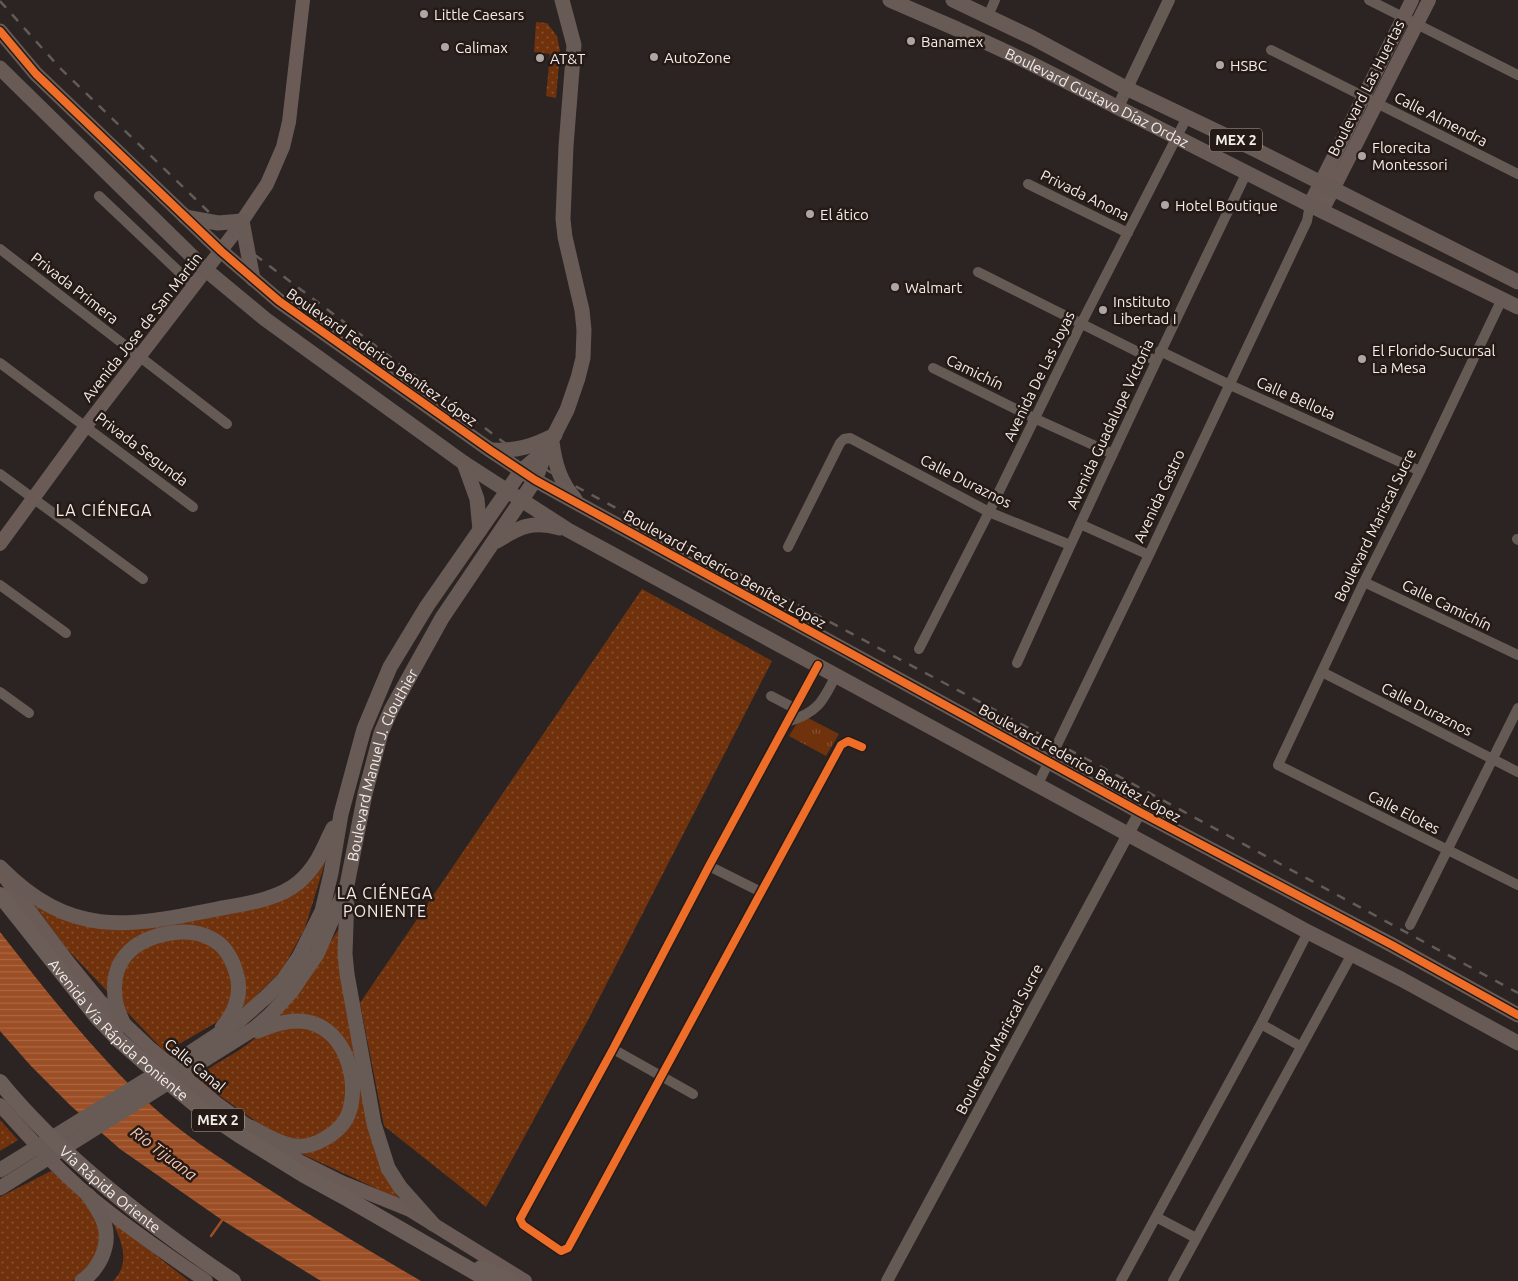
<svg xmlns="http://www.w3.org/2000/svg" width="1518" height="1281" font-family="Ubuntu,sans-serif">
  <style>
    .grass { fill: url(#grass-dots) }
    .park { fill: url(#park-tufts) }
    .water { fill: url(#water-rules) }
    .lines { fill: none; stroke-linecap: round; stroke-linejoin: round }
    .stream { stroke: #9c4e25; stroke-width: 2.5 }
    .minor { stroke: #665a55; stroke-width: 10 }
    .tertiary { stroke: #665a55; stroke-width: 12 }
    .secondary { stroke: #6a5b56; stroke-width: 14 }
    .primary { stroke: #685a55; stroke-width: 15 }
    .trunk { stroke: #6b5d58; stroke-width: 16 }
    .rail { stroke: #635b58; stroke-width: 2.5; stroke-dasharray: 9 9; stroke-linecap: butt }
    .cycleway-casing { stroke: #251a15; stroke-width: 11 }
    .cycleway { stroke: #ee6e29; stroke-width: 8 }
    .poi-dot { fill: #aea6a3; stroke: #251a15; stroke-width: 2 }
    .labels { text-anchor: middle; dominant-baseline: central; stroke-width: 5; stroke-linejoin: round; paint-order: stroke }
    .shield { fill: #251a15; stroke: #b6ada9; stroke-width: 1 }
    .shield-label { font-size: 14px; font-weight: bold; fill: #f4ece9 }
    .poi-label { font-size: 15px; fill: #f4ece9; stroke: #251a15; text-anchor: start }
    .street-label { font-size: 15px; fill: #f4ece9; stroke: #251a15 }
    .neighbourhood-label { font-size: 16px; letter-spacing: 1px; fill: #f4ece9; stroke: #251a15 }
    .water-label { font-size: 16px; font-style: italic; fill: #f5c6b0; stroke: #251a15 }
  </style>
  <defs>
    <pattern id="grass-dots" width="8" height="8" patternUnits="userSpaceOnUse" patternTransform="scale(1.25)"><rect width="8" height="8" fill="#70320c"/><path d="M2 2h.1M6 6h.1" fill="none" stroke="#85502f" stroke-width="1.8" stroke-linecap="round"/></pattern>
    <pattern id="park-tufts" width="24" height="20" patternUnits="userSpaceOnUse" patternTransform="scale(1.25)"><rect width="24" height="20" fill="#70320c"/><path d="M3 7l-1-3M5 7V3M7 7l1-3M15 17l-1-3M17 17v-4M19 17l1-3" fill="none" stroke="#85502f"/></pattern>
    <pattern id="water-rules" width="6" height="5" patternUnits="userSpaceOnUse" patternTransform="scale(1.25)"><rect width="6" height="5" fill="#9c4e25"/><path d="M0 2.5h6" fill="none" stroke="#aa6845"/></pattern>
  </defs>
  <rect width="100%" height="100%" fill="#2b2422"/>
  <path class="grass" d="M 536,22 L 547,23 L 557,36 L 560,51 L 556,98 L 546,96 L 550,54 L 534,52 Z
    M 642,589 L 772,661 L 588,1020 L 486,1207 L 384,1126 L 360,1003 Z
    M 331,843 L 305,928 L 282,970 L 247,1005 L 165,1052 L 67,949 L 34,904 L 115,929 L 285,898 Z
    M 340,927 L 383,1172 L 399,1199 L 302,1154 L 196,1079 C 213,1063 235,1055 253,1040 C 288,1013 315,964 340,927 Z
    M 0,1120 L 18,1140 L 0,1151 Z
    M 51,1171 L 80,1196 L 97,1218 L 101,1247 L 84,1274 L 72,1281 L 0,1281 L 0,1197 Z
    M 112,1221 L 189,1281 L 113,1281 C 131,1263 122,1242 112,1221 Z"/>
  <path class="park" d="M 808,718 L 839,734 L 826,756 L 789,736 L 797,723 Z"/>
  <path class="water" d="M 0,932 C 47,992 95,1054 152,1106 C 185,1136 224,1161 262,1185 C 314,1218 368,1250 421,1281 L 321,1281 L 222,1220 L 120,1149 L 71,1106 L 31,1066 L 0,1031 Z"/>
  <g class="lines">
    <path class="stream" d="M 211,1236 L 223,1219"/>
    <path class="minor" d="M 1369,0 L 1518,75
      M 988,16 L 995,0
      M 1271,50 L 1518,174
      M 1028,184 L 1128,233
      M 99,196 L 193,285
      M 0,249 L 227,424
      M 978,272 L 1156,361
      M 1502,299 L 1420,471 L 1364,582 L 1278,765 L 1518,885
      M 1160,351 L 1228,384 L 1420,471
      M 0,363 L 193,507
      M 933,368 L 1036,419 L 1113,454
      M 0,474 L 143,579
      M 1080,524 L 1149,555
      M 1517,539 L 1518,540
      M 788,547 L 840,443 L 844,439 L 850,438 L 989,512 L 1070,545
      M 1364,582 L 1518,655
      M 0,585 L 66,633
      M 919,649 L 989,512 L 1081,324 L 1187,117
      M 1017,663 C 1091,498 1168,335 1247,172
      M 818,665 L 709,866 L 613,1049 L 520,1219 L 523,1225 L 561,1251 L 568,1248 L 841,745 L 848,741 L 862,747
      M 1322,672 L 1518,772
      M 0,692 L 29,713
      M 771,696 L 794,708
      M 787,722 C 817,713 823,702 836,675
      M 1038,784 L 1149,555 L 1307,221 L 1310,204
      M 709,866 L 761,892
      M 1410,925 L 1518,708
      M 1261,1024 L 1300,1046
      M 613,1049 L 693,1094
      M 1156,1217 L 1196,1238
      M 1121,1281 L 1261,1024 L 1308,932
      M 1173,1281 L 1352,954"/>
    <path class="tertiary" d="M 1118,107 L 1169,0
      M 887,1281 L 1140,812"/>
    <path class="secondary" d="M 1310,204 L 1412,0
      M 1322,211 L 1429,0
      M 0,544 L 86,426 L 232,236 L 267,184 L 283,147 L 289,122 L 303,0
      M 3,875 L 68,962 L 99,1000 L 151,1049 L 216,1103 L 274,1145 L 299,1161 L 341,1182 L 410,1210 L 525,1281
      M 0,1105 C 28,1136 56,1168 88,1195 C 125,1226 166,1254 206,1281"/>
    <g class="primary">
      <path id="s1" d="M 890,0 L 957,29 L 1028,62 L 1322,211 L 1518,307"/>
      <path d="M 953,0 L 1033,38 L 1126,88 L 1254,149 L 1518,282"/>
      <path d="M 0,31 L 36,74 L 221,251 L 279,301 L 490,450 L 535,480 L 1140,812 L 1392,945 L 1518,1015"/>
      <path d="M 0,68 L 206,270 L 265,319 L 464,463 L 568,530 L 1308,932 L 1401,979 L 1518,1043"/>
      <path d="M 185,217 L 218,223 L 242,221 L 253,279"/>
      <path d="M 552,442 C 555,464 560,482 575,499"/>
      <path d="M 491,450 C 517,451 531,447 555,435"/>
      <path d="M 464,463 L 477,499 L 480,530"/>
      <path d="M 497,541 C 519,527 533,520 560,528"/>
      <path d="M 0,867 C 71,939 127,927 217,909 C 244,904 278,900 299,882 C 318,865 322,850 333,828"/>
      <path d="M 347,896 L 345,954 L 347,974 L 374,1124 L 388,1168 L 400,1187 L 433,1224"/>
      <path d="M 124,1025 C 121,1018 118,1011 116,1004 C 108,962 132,939 171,933 C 184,931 200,932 212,939 C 224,945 232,959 236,972 C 243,993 236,1011 222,1028"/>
      <path d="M 250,1127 C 264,1134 279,1144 295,1146 C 306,1147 316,1144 324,1139 C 334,1134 344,1125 348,1115 C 360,1086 348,1038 317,1025 C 298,1016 276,1023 258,1031"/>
      <path d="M 0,1170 L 182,1058 L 240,1020 L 266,997 L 284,979 L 299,957 L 322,911 L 331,873 L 341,814 L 355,762 L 364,729 L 390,667 L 427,606 L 521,471 L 547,449"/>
      <path id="s2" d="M 0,1188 L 255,1028 L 270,1015 L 291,992 L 317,954 L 347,885 L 365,794 L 381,733 L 391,710 L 442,618 L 535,480 L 547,449 L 567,410 L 578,378 L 583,358 L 584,330 L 582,310 L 565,237 L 563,219 L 566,146 L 574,45 L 562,0"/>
      <path d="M 82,1281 C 99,1269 110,1247 105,1226 C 102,1214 94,1204 88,1195"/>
    </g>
    <g class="trunk">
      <path id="s3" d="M 0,895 L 97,1017 L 119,1040 L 144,1062 L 201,1109 L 239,1135 L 304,1175 L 348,1199 L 490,1281"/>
      <path id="s4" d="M 0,1082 C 63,1159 151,1226 233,1281"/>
      <path d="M 481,1268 L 511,1281"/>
    </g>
    <path class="rail" d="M 0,1 L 59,67 L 247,249 L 514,450 L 560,478 L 1096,764 L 1518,993"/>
    <g class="cycleway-casing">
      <path id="cycleway" d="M 0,31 L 36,74 L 221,251 L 279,301 L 490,450 L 535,480 L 1140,812 L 1392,945 L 1518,1015
        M 818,665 L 709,866 L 613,1049 L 520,1219 L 523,1225 L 561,1251 L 568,1248 L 841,745 L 848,741 L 862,747"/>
    </g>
    <use href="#cycleway" class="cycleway"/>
  </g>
  <g class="poi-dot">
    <circle cx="424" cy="14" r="5"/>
    <circle cx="911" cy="41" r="5"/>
    <circle cx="445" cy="47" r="5"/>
    <circle cx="654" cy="57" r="5"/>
    <circle cx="540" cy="58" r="5"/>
    <circle cx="1220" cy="65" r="5"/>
    <circle cx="1362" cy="156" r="5"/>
    <circle cx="1165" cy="205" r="5"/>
    <circle cx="810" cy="214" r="5"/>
    <circle cx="895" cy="287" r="5"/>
    <circle cx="1103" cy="310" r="5"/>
    <circle cx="1362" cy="359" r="5"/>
  </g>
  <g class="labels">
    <g class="shield">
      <rect x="1210" y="128.5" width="52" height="23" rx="4"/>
      <rect x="192" y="1108.5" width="52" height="23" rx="4"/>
    </g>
    <g class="shield-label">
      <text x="1236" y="140">MEX 2</text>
      <text x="218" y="1120">MEX 2</text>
    </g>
    <g class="poi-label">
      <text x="434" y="14">Little Caesars</text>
      <text x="921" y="41">Banamex</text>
      <text x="455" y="47">Calimax</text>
      <text x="664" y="57">AutoZone</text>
      <text x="550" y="58">AT&amp;T</text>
      <text x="1230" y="65">HSBC</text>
      <text x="1372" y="147">Florecita<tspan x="1372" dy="17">Montessori</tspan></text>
      <text x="1175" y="205">Hotel Boutique</text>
      <text x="820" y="214">El ático</text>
      <text x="905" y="287">Walmart</text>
      <text x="1113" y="301">Instituto<tspan x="1113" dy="17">Libertad I</tspan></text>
      <text x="1372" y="350">El Florido-Sucursal<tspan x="1372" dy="17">La Mesa</tspan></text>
    </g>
    <g class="street-label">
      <text transform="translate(1366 88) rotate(-63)">Boulevard Las Huertas</text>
      <text stroke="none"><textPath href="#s1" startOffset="229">Boulevard Gustavo Díaz Ordaz</textPath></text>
      <text transform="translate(1441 119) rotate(27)">Calle Almendra</text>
      <text transform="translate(1085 195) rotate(26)">Privada Anona</text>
      <text transform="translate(75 288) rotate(38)">Privada Primera</text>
      <text transform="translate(142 327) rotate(-52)">Avenida Jose de San Martin</text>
      <text transform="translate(382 357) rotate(35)">Boulevard Federico Benítez López</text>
      <text transform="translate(975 372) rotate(26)">Camichín</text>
      <text transform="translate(1039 376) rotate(-64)">Avenida De Las Joyas</text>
      <text transform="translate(1296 398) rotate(24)">Calle Bellota</text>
      <text transform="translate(1110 424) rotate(-65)">Avenida Guadalupe Victoria</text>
      <text transform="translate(142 449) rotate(37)">Privada Segunda</text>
      <text transform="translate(966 481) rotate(27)">Calle Duraznos</text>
      <text transform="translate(1159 496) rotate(-65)">Avenida Castro</text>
      <text transform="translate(1375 525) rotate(-64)">Boulevard Mariscal Sucre</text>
      <text transform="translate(725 569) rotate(29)">Boulevard Federico Benítez López</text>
      <text transform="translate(1447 605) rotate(26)">Calle Camichín</text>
      <text transform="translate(1427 709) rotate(27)">Calle Duraznos</text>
      <text transform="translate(1080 763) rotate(29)">Boulevard Federico Benítez López</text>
      <text stroke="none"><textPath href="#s2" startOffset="599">Boulevard Manuel J. Clouthier</textPath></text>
      <text transform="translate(1404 812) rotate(27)">Calle Elotes</text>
      <text stroke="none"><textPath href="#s3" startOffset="180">Avenida Vía Rápida Poniente</textPath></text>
      <text transform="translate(999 1039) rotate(-62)">Boulevard Mariscal Sucre</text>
      <text transform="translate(195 1065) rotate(40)">Calle Canal</text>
      <text stroke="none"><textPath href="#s4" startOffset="154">Vía Rápida Oriente</textPath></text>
    </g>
    <g class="neighbourhood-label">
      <text x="104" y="510">LA CIÉNEGA</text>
      <text x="385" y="893">LA CIÉNEGA<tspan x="385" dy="18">PONIENTE</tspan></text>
    </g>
    <g class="water-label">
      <text transform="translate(164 1153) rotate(37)">Río Tijuana</text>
    </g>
  </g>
</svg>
